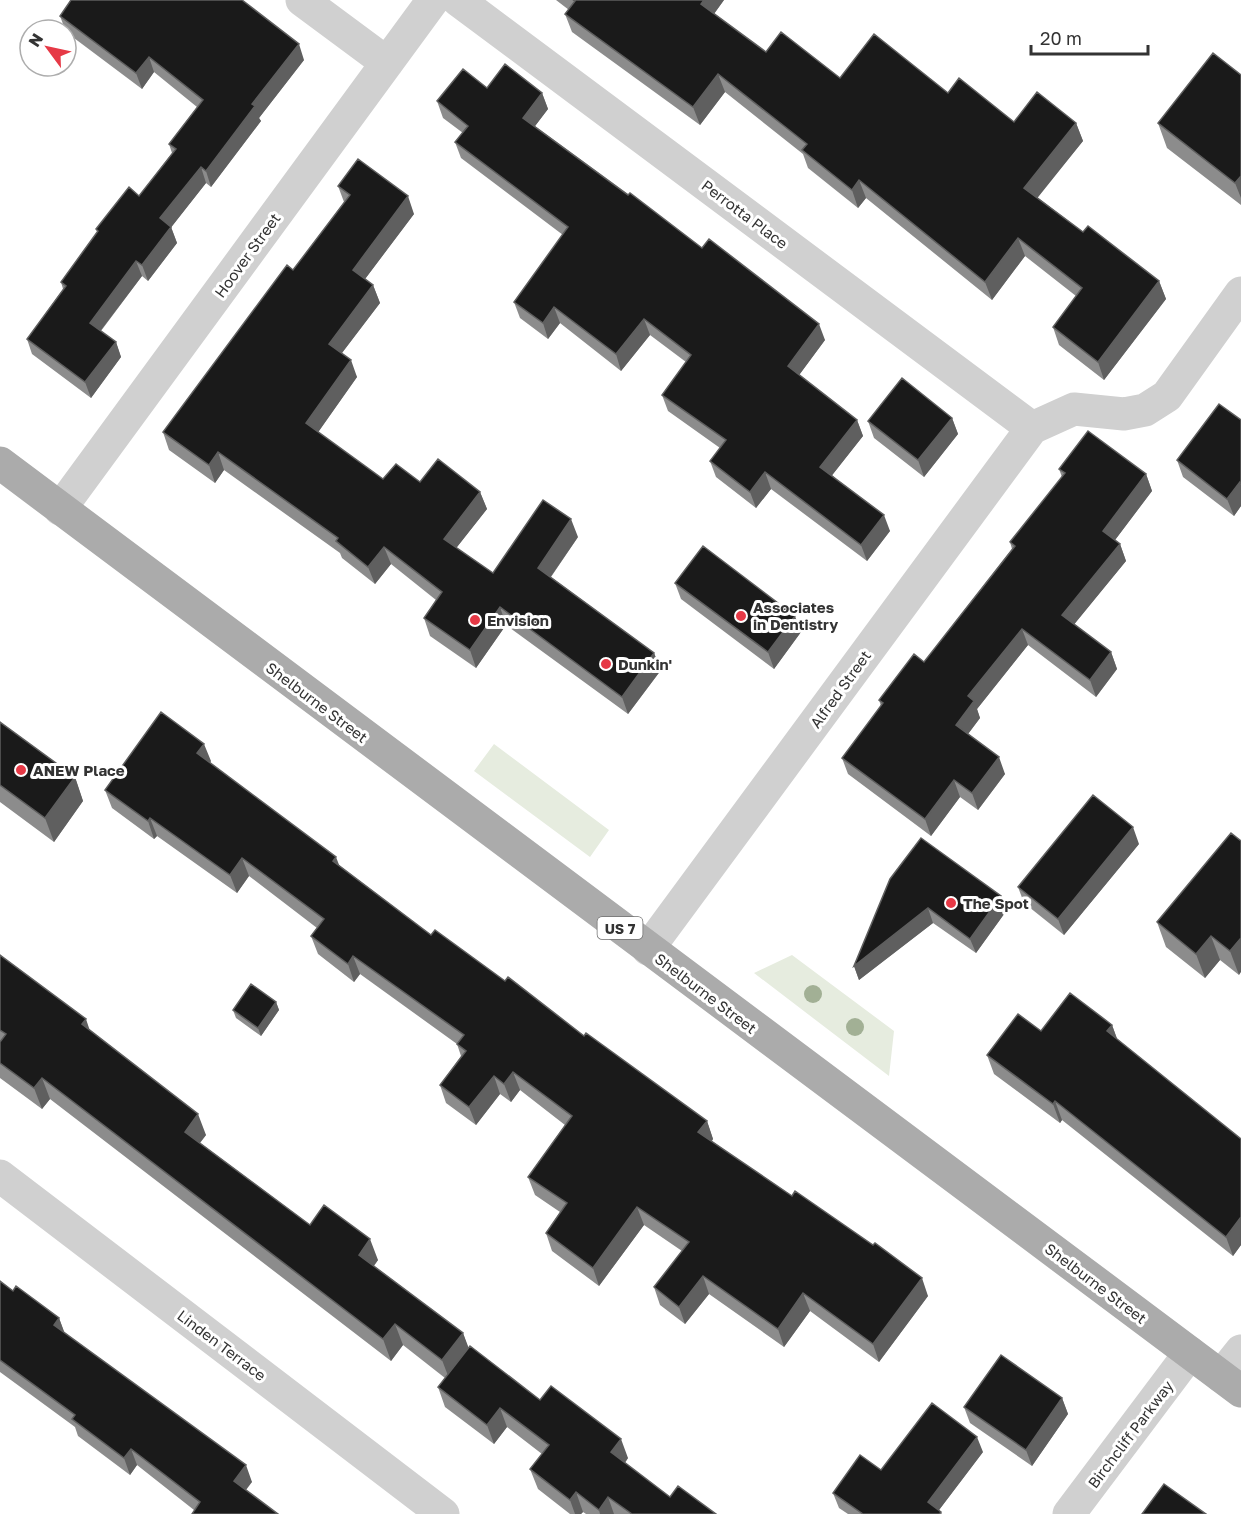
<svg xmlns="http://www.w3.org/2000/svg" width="1241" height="1514" font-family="'Golos Text',sans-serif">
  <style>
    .green { fill: #e6ecdf }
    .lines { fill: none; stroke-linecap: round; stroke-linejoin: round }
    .minor { stroke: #d0d0d0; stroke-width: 33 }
    .primary { stroke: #ababab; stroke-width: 33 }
    .tree { fill: #a2b095 }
    .wall { fill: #8c8c8c }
    .shaded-wall { fill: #5f5f5f }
    .building { fill: #1a1a1a; stroke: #5f5f5f; stroke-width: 1.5 }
    .poi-dot { fill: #e63946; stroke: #fff; stroke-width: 2 }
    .labels { text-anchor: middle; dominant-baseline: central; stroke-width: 6; stroke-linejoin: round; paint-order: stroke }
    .shield { fill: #fff; stroke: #707070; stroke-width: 1.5 }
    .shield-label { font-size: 14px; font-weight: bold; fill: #333 }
    .street-label { font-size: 15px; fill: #333; stroke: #fff }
    .poi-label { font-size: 15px; font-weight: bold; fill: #333; stroke: #fff; text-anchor: start }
  </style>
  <rect width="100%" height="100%" fill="#fff"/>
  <path class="green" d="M 494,744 L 609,830 L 590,857 L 474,771 Z
    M 792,955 L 894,1031 L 889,1076 L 754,973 Z"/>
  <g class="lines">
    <path class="minor" d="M 302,0 L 387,63
      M 458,0 L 1032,428
      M 60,509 L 433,0
      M 648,949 L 1032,428 L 1074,409 L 1124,414 L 1145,410 L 1167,396 L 1241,293
      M 0,1176 L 443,1514
      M 1221,1376 L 1241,1351
      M 1069,1514 L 1190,1353"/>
    <path class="primary" d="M 0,463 L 1241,1391"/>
  </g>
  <g class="tree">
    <circle cx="813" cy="994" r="9"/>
    <circle cx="855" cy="1027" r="9"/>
  </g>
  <path class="wall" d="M 556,0 L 724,0 L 714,14 L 766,52 L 840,78 L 948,93 L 1014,122 L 1076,123 L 1083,141 L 1037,197 L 1083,232 L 1159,281 L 1166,299 L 1104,380 L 1059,345 L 1053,327 L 1076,296 L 1025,256 L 992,300 L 866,198 L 858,208 L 808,168 L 803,154 L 725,92 L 700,125 L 572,32 L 565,14 L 569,10 Z
    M 60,16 L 304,60 L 259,118 L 261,121 L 211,187 L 206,183 L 171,227 L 177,243 L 148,281 L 142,276 L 101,331 L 116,342 L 121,357 L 91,398 L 32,354 L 27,339 L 63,289 L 61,282 L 97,232 L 96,229 L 139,196 L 172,153 L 169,144 L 197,107 L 154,72 L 142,89 L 66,32 Z
    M 1241,75 L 1241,205 L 1167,148 L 1158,123 Z
    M 487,88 L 542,93 L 548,109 L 535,126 L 702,248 L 825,340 L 799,375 L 857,420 L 863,436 L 832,475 L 890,531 L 867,561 L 771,489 L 756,508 L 716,477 L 710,461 L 720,448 L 668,411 L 662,395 L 686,362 L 650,335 L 621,371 L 560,323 L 548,339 L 520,318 L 514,302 L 563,235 L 461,158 L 455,142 L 463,133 L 443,118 L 437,101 Z
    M 338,186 L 414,214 L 365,279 L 373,285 L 380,303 L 342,353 L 357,377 L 318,432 L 383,479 L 420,482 L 480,492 L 487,509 L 456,548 L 493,573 L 578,537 L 551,577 L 654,653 L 661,670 L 628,714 L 506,625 L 476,668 L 430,636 L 424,618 L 436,600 L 391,564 L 375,584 L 342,558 L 340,553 L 224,470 L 215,483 L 169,450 L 163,432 L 293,270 L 344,202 Z
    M 952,418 L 958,434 L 924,477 L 874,438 L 868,421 Z
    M 1241,420 L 1241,506 L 1234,516 L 1183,477 L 1177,460 Z
    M 1059,469 L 1146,474 L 1152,491 L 1115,540 L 1120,544 L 1126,561 L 1074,624 L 1111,652 L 1117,669 L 1096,697 L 1028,645 L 977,709 L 980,718 L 968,734 L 1005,774 L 978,810 L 960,797 L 931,836 L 848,774 L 842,758 L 881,706 L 879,700 L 924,662 L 1012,549 L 1010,542 L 1062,477 Z
    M 675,583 L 801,632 L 774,669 L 681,599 Z
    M 0,722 L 75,777 L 83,801 L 54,842 L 0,802 Z
    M 211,761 L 210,763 L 340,866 L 431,935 L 505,981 L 707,1121 L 713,1139 L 712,1141 L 928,1296 L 879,1362 L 810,1311 L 784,1347 L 709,1294 L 685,1324 L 660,1305 L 654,1287 L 682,1251 L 644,1225 L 599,1286 L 552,1251 L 546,1233 L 560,1212 L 535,1195 L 528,1177 L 565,1125 L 520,1090 L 511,1102 L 500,1094 L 476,1125 L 446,1103 L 440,1085 L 461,1056 L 457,1044 L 360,974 L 354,982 L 318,954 L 311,936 L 317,928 L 249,876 L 237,893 L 157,836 L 154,839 L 112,808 L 105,790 Z
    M 1231,833 L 1239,975 L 1220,960 L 1205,978 L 1166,947 L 1157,922 Z
    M 921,838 L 1001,896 L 1007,910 L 976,953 L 933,923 L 859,980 L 854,966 Z
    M 1139,844 L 1064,935 L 1024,903 L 1018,887 Z
    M 0,955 L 90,1030 L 206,1135 L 200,1143 L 310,1225 L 378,1260 L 374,1266 L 463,1333 L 468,1348 L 540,1400 L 628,1458 L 625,1463 L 670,1497 L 716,1514 L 586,1514 L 583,1512 L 581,1514 L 570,1514 L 538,1489 L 530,1469 L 542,1454 L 507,1427 L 494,1444 L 445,1407 L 438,1387 L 445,1378 L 403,1345 L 391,1361 L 50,1099 L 42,1109 L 0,1078 Z
    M 276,1002 L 279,1010 L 261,1036 L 236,1018 L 233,1010 Z
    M 1112,1025 L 1117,1039 L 1241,1139 L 1241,1245 L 1233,1256 L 1062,1120 L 1060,1123 L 994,1074 L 987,1055 L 1041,1031 Z
    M 0,1281 L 13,1291 L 59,1318 L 64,1332 L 252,1482 L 194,1510 L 137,1465 L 130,1475 L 78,1436 L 75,1427 L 0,1372 Z
    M 1062,1398 L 1068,1414 L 1032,1466 L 970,1423 L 964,1407 Z
    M 983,1452 L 939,1510 L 941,1512 L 942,1514 L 848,1514 L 839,1508 L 833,1493 L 881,1470 Z"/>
  <path class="shaded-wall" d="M 704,0 L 724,0 L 708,22 L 701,4 Z
    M 299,44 L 304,60 L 259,118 L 261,121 L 211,187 L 206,171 L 252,104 Z
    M 149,57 L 154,72 L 142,89 L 136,73 Z
    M 718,74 L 725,92 L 700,125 L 693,107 Z
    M 542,93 L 548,109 L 529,134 L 523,118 Z
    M 1076,123 L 1083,141 L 1031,206 L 1024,188 Z
    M 201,167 L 206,183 L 166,234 L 160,218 Z
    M 1241,176 L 1241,198 L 1235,183 Z
    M 859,180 L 866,198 L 858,208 L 852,190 Z
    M 408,196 L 414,214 L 359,287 L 353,270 Z
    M 171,227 L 177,243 L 148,281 L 142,265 Z
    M 1018,238 L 1025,256 L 992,300 L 985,282 Z
    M 136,261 L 142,276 L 95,338 L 90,323 Z
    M 1159,281 L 1166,299 L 1104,380 L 1098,362 Z
    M 373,285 L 380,303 L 335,362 L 329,344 Z
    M 554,307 L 560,323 L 548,339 L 543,323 Z
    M 644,319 L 650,335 L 621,371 L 616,354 Z
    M 819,324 L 825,340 L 794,382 L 788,366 Z
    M 116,342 L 121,357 L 91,398 L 85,382 Z
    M 351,360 L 357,377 L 312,441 L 306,423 Z
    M 952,418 L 958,434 L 924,477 L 918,460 Z
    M 857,420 L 863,436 L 826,483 L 820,467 Z
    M 218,452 L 224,470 L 215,483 L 209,465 Z
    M 765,472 L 771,489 L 756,508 L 750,492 Z
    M 1146,474 L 1152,491 L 1109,548 L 1103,531 Z
    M 1240,482 L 1241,485 L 1241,506 L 1234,516 L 1227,499 Z
    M 480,492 L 487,509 L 450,556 L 444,539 Z
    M 884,515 L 890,531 L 867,561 L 861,545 Z
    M 571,519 L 578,537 L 545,585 L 538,568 Z
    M 1120,544 L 1126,561 L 1068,632 L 1062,615 Z
    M 384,547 L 391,564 L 375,584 L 368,567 Z
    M 500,607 L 506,625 L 476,668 L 470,650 Z
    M 795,616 L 801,632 L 774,669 L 768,652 Z
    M 1022,629 L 1028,645 L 977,709 L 980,718 L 962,742 L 956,725 L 968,696 Z
    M 1111,652 L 1117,669 L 1096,697 L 1090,680 Z
    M 654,653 L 661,670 L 628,714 L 622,697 Z
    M 204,744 L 211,761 L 204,771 L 197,753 Z
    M 999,757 L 1005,774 L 978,810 L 972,793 Z
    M 75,777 L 83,801 L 54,842 L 45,818 Z
    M 954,780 L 960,797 L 931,836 L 925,819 Z
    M 150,818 L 157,836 L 154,839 L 148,821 Z
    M 1133,827 L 1139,844 L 1064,935 L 1058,919 Z
    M 336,857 L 343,875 L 333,861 Z
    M 242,858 L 249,876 L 237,893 L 230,875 Z
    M 1001,896 L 1007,910 L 976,953 L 970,939 Z
    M 928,908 L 933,923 L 859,980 L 854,966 Z
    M 1211,936 L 1220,960 L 1205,978 L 1196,954 Z
    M 1241,938 L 1241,972 L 1239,975 L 1230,951 Z
    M 353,956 L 360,974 L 354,982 L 348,964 Z
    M 276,1002 L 279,1010 L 261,1036 L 258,1028 Z
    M 86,1019 L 93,1040 L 82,1024 Z
    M 1112,1025 L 1119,1044 L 1107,1031 Z
    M 513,1072 L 520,1090 L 511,1102 L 504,1084 Z
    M 494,1076 L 500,1094 L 476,1125 L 469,1107 Z
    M 42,1078 L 50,1099 L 42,1109 L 34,1088 Z
    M 1055,1101 L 1062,1120 L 1060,1123 L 1053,1104 Z
    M 198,1114 L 206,1135 L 192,1153 L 185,1132 Z
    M 707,1121 L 713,1139 L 705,1150 L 698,1132 Z
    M 637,1207 L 644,1225 L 599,1286 L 593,1268 Z
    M 1241,1217 L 1241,1245 L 1233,1256 L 1226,1237 Z
    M 370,1239 L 378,1260 L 366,1276 L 359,1255 Z
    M 703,1276 L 709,1294 L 685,1324 L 679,1307 Z
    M 922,1278 L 928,1296 L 879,1362 L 873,1344 Z
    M 803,1293 L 810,1311 L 784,1347 L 778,1329 Z
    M 59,1318 L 65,1334 L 54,1325 Z
    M 395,1324 L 403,1345 L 391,1361 L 383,1339 Z
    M 463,1333 L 471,1354 L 450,1381 L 442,1360 Z
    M 1062,1398 L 1068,1414 L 1032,1466 L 1026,1450 Z
    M 500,1408 L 507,1427 L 494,1444 L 487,1425 Z
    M 977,1437 L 983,1452 L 936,1514 L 928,1502 Z
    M 621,1439 L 628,1458 L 618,1472 L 611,1452 Z
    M 131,1449 L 137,1465 L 130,1475 L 124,1458 Z
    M 246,1465 L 252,1482 L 240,1498 L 234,1481 Z
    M 576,1492 L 583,1512 L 581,1514 L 575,1514 L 570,1500 Z
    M 608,1497 L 614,1514 L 600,1514 L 599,1510 Z"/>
  <path class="building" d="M 71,0 L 242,0 L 299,44 L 252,104 L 255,106 L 206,171 L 201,167 L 160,218 L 171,227 L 142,265 L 136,261 L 90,323 L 116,342 L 85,382 L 27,339 L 66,286 L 61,282 L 98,231 L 96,229 L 129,187 L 139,196 L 176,149 L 169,144 L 203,100 L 149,57 L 136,73 L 60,16 Z
    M 573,0 L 704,0 L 701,4 L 766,52 L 781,32 L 840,78 L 874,34 L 948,93 L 959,78 L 1014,122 L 1037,92 L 1076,123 L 1024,188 L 1083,232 L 1088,226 L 1159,281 L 1098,362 L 1053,327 L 1082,288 L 1018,238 L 985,282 L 859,180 L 852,190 L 802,150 L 807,144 L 718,74 L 693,107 L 565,14 L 575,1 Z
    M 1213,53 L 1241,75 L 1241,176 L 1235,183 L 1158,123 Z
    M 505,64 L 542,93 L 523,118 L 628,195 L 630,193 L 702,248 L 709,239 L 819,324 L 788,366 L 857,420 L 820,467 L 884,515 L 861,545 L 765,472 L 750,492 L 710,461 L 726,440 L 662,395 L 691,355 L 644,319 L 616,354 L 554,307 L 543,323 L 514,302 L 568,227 L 455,142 L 468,126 L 437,101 L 463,69 L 487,88 Z
    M 358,159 L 408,196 L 353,270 L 373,285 L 329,344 L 351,360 L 306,423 L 383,479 L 396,464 L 420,482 L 438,459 L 480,492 L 444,539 L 493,573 L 543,500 L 571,519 L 538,568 L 654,653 L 622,697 L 500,607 L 470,650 L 424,618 L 442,592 L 384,547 L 368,567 L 336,541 L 338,538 L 218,452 L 209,465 L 163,432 L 287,265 L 293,270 L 350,195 L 338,186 Z
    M 902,378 L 952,418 L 918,460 L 868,421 Z
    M 1219,404 L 1241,420 L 1241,483 L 1240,482 L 1227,499 L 1177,460 Z
    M 1088,431 L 1146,474 L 1103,531 L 1120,544 L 1062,615 L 1111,652 L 1090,680 L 1022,629 L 968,696 L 974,701 L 956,725 L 999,757 L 972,793 L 954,780 L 925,819 L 842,758 L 883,703 L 879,700 L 914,654 L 924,662 L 1015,546 L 1010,542 L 1065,473 L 1059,469 Z
    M 703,546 L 795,616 L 768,652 L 675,583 Z
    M 161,712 L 204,744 L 197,753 L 336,857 L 333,861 L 431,935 L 435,930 L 505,981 L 508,977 L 584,1036 L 586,1033 L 707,1121 L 698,1132 L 792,1196 L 795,1191 L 873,1245 L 875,1243 L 922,1278 L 873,1344 L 803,1293 L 778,1329 L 703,1276 L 679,1307 L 654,1287 L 689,1242 L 637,1207 L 593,1268 L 546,1233 L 567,1203 L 528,1177 L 572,1116 L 513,1072 L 504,1084 L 494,1076 L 469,1107 L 440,1085 L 466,1051 L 457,1044 L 464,1035 L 353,956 L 348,964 L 311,936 L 324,919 L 242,858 L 230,875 L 150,818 L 148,821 L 105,790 Z
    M 0,722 L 75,777 L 45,818 L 0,785 Z
    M 1093,795 L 1133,827 L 1058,919 L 1018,887 Z
    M 1231,833 L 1241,841 L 1241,938 L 1230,951 L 1211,936 L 1196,954 L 1157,922 Z
    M 921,838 L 1001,896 L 970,939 L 928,908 L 854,966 L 890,879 Z
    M 0,955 L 86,1019 L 82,1024 L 198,1114 L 185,1132 L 310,1225 L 324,1205 L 370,1239 L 359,1255 L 463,1333 L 442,1360 L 395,1324 L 383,1339 L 42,1078 L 34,1088 L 0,1063 L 0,1042 L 6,1034 L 0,1030 Z
    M 251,984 L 276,1002 L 258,1028 L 233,1010 Z
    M 1070,993 L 1112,1025 L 1107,1031 L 1241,1139 L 1241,1217 L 1226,1237 L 1055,1101 L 1053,1104 L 987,1055 L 1018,1014 L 1041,1031 Z
    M 0,1281 L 13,1291 L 16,1286 L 59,1318 L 54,1325 L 246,1465 L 234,1481 L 278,1514 L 192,1514 L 200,1502 L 131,1449 L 124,1458 L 72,1419 L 75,1415 L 0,1360 Z
    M 470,1346 L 540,1400 L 551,1386 L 621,1439 L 611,1452 L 670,1497 L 678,1486 L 716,1514 L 632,1514 L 608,1497 L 599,1510 L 576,1492 L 570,1500 L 530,1469 L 549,1445 L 500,1408 L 487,1425 L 438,1387 Z
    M 1001,1355 L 1062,1398 L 1026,1450 L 964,1407 Z
    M 932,1403 L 977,1437 L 928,1502 L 941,1512 L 939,1514 L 863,1514 L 833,1493 L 860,1455 L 881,1470 Z
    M 1164,1484 L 1206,1514 L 1142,1514 Z"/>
  <g class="poi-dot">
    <circle cx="741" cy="616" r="6"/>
    <circle cx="475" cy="620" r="6"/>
    <circle cx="606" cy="664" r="6"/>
    <circle cx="21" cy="770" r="6"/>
    <circle cx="951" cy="903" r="6"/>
  </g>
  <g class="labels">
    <rect class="shield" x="597.5" y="917" width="45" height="22" rx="4.5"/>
    <g class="shield-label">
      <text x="620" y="928">US 7</text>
    </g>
    <g class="street-label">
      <text transform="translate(745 214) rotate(37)">Perrotta Place</text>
      <text transform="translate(247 255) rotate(-54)">Hoover Street</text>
      <text transform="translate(840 689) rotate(-54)">Alfred Street</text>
      <text transform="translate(317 702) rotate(37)">Shelburne Street</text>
      <text transform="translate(706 993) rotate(37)">Shelburne Street</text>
      <text transform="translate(1096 1283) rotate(37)">Shelburne Street</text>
      <text transform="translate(222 1345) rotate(37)">Linden Terrace</text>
      <text transform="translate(1130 1434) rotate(-53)">Birchcliff Parkway</text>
    </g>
    <g class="poi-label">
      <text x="753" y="607">Associates<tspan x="753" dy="17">in Dentistry</tspan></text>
      <text x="487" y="620">Envision</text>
      <text x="618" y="664">Dunkin'</text>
      <text x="33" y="770">ANEW Place</text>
      <text x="963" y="903">The Spot</text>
    </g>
  </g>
  <g transform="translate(48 48) rotate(303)"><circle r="28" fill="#ffffff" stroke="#adadad" stroke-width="1.5"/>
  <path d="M0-4.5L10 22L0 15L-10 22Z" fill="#e63946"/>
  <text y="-9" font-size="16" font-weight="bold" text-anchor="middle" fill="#333333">N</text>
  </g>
  <path d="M1031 45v9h117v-9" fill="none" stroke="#333333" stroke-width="3"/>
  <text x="1040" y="45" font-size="18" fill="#333333" stroke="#ffffff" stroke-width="4.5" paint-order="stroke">20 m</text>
</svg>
